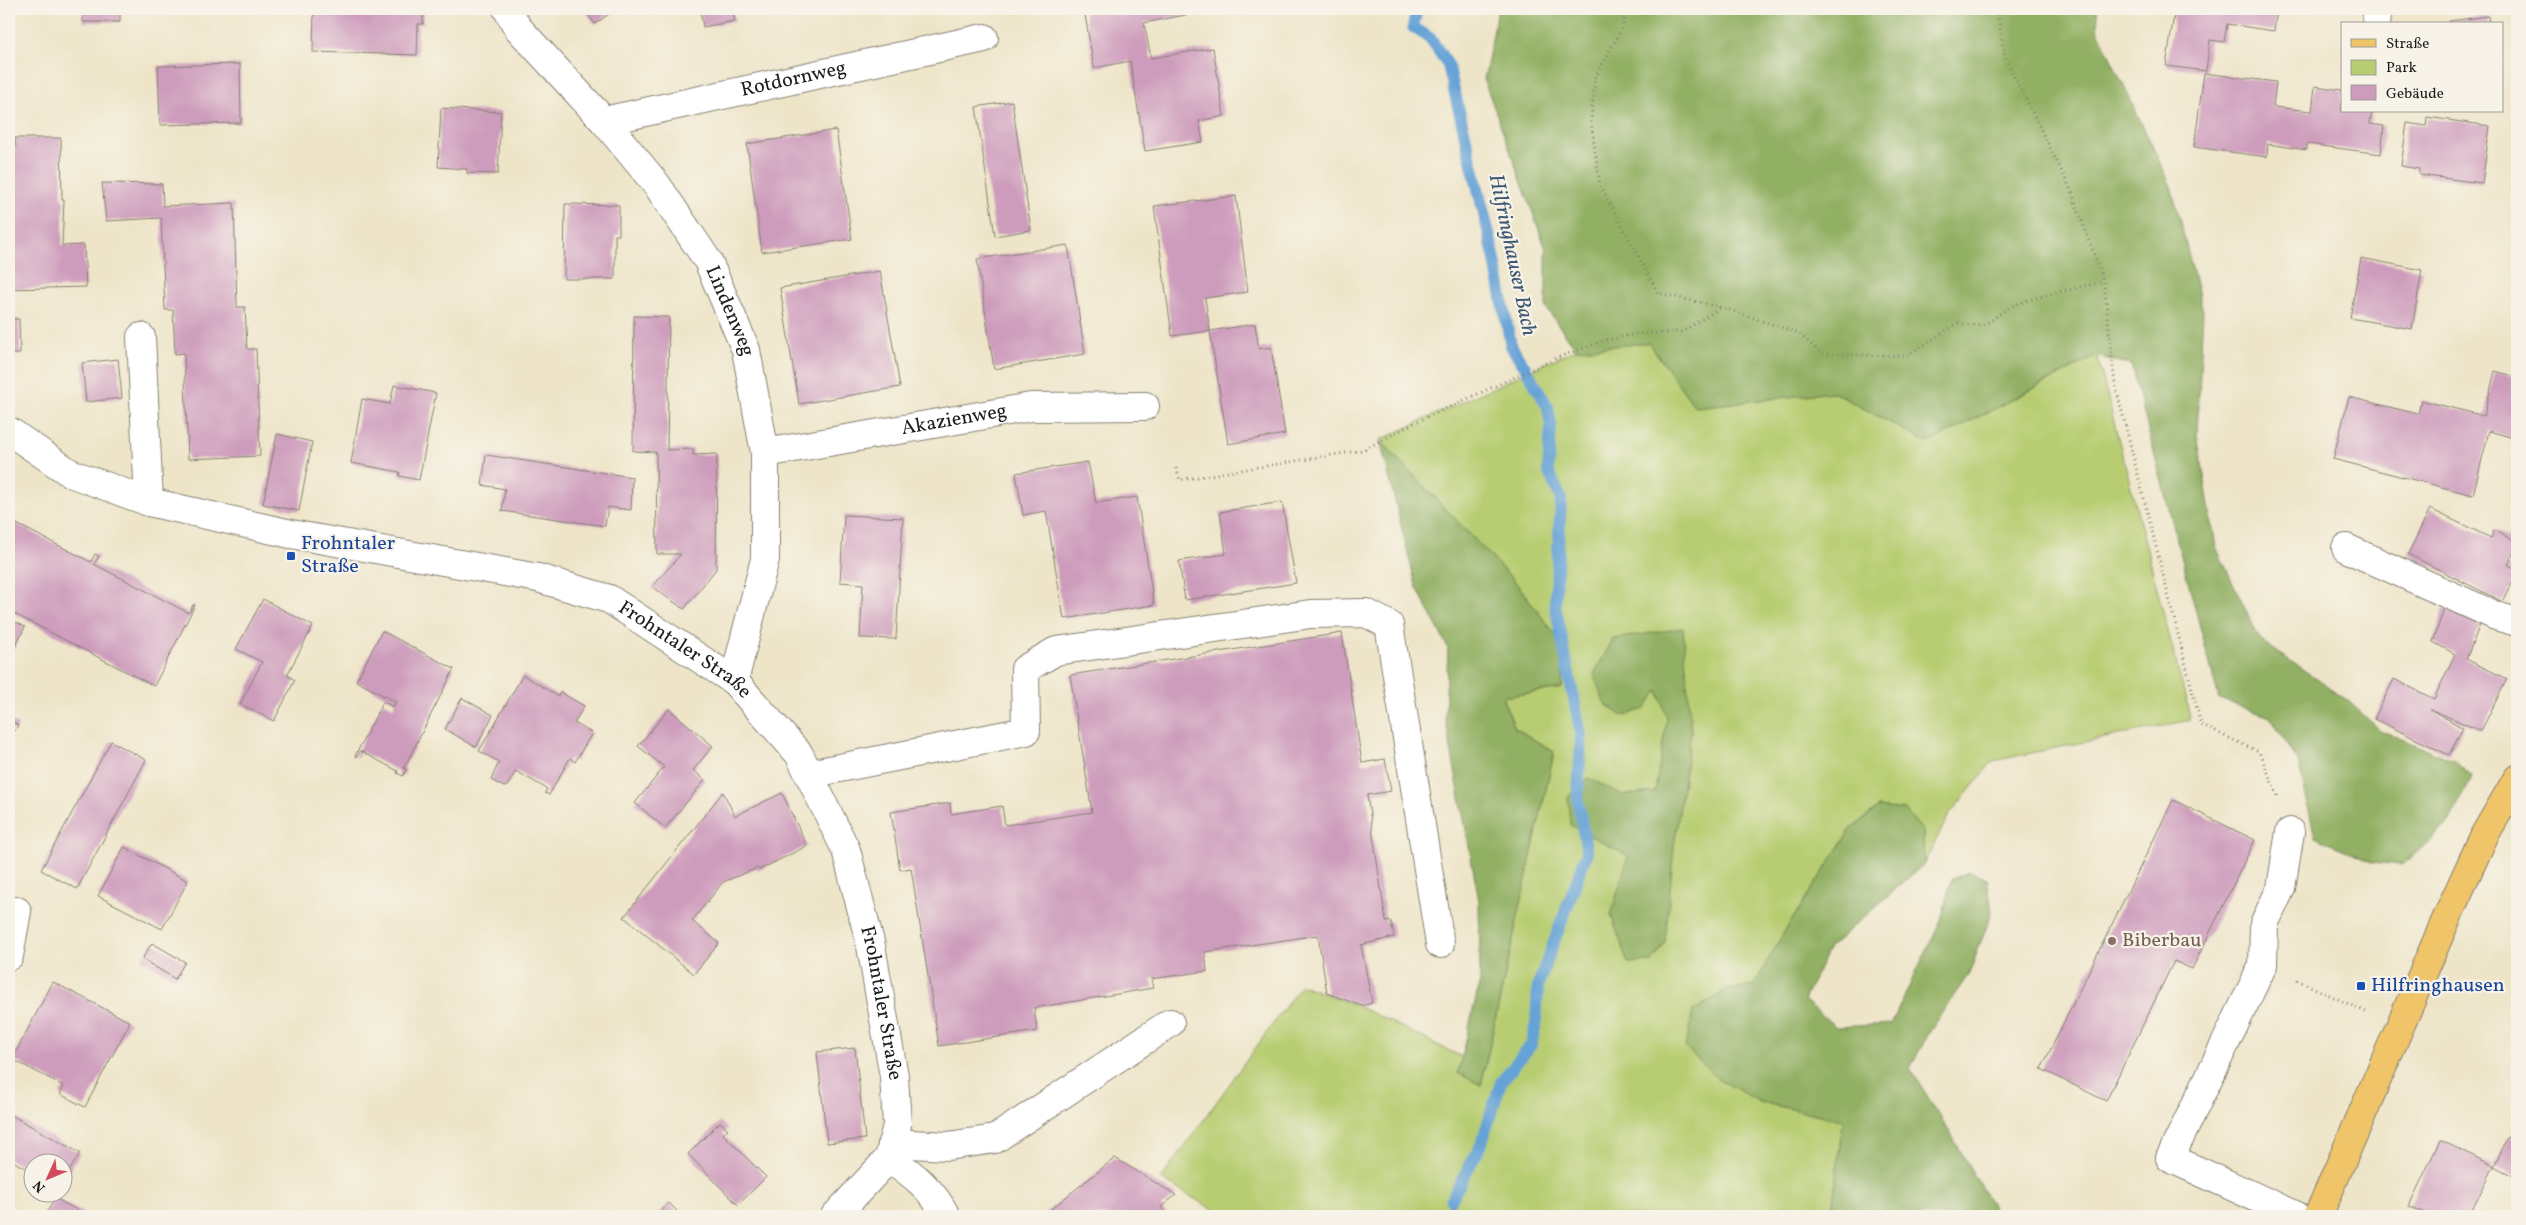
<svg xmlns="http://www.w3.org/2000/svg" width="2526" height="1225" font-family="Vollkorn,serif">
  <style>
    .green { fill: #b8cd72; stroke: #6a7447 }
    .forest { fill: #92b064; stroke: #576640 }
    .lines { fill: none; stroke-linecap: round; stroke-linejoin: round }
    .stream { stroke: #65a2d6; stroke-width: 12 }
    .building { fill: #cd9bbc }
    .minor-casing { stroke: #858072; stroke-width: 30 }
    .major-casing { stroke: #858072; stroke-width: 30 }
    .path { stroke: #858072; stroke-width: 3; stroke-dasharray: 1 4; stroke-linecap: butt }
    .minor { stroke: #fff; stroke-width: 28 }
    .major { stroke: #f0c469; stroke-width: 28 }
    .transit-dot { fill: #1a4fb4; stroke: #f7f3e8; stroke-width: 2 }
    .education-dot { fill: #8d6e63; stroke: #f7f3e8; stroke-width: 2 }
    .labels { text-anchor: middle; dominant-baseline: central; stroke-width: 4.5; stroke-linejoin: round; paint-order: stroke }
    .street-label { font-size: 20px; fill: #1c1c1c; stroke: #f7f3e8 }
    .transit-label { font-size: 20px; fill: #164399; stroke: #f7f3e8; text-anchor: start }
    .education-label { font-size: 20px; fill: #785e54; stroke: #f7f3e8; text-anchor: start }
    .water-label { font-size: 21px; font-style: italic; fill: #3d5870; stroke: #f7f3e8 }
  </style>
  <rect width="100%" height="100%" fill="#f7f3e8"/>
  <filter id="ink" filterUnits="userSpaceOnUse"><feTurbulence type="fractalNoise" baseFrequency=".02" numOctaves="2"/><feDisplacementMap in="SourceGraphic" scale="10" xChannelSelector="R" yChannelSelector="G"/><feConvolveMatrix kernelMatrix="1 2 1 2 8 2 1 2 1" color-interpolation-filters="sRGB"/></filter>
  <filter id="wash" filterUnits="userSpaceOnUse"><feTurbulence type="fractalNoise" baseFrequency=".0096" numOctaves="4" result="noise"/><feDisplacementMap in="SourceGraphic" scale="20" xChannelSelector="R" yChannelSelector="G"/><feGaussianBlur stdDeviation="1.12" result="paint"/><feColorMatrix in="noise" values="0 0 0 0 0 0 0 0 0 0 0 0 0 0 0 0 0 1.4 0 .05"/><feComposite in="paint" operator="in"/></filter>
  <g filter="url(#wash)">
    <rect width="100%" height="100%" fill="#eee5c9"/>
    <path class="green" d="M 1649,343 L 1695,407 L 1833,392 L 1928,443 L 2097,356 L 2191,720 L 1993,761 L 1949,815 L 1924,864 L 1923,831 L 1879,807 L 1851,829 L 1783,934 L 1754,985 L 1727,990 L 1760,1102 L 1843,1120 L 1832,1211 L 1782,1206 L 1767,1216 L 1224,1216 L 1161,1179 L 1301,985 L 1360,1007 L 1462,1057 L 1458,1073 L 1481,1085 L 1554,752 L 1515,728 L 1502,697 L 1562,688 L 1565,648 L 1518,585 L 1380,440 L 1576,349 Z"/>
    <path class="forest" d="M 1498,9 L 2097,9 L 2099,33 L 2171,186 L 2203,311 L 2197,434 L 2216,547 L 2260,640 L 2347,700 L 2380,730 L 2453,760 L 2472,777 L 2449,823 L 2403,865 L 2372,862 L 2315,837 L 2298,761 L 2270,717 L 2219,699 L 2131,365 L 2096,356 L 1928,443 L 1833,392 L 1695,407 L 1649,343 L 1576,349 L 1546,308 L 1546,249 L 1484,80 Z
      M 1380,440 L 1518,585 L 1565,648 L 1562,688 L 1502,697 L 1515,728 L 1554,752 L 1481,1085 L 1458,1073 L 1480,981 L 1479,901 L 1445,716 L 1448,648 L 1416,586 Z
      M 1683,628 L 1691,732 L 1674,847 L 1665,943 L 1652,962 L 1628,963 L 1611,915 L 1628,856 L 1570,825 L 1568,797 L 1588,778 L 1623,795 L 1655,792 L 1667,718 L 1658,690 L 1645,709 L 1622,716 L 1604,703 L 1594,674 L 1613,639 Z
      M 1879,807 L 1905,810 L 1923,831 L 1924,864 L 1829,948 L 1804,1000 L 1836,1027 L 1891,1024 L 1941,920 L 1952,878 L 1970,872 L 1987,879 L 1992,912 L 1969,974 L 1934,1024 L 1910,1068 L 1952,1136 L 1997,1216 L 1767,1216 L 1782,1206 L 1832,1211 L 1843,1120 L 1760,1102 L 1717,1078 L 1685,1047 L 1693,1011 L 1727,990 L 1754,985 L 1783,934 L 1851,829 Z"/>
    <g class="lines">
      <path class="stream" d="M 1417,9 L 1413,27 L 1430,38 L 1448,65 L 1494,255 L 1511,346 L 1525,367 L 1548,407 L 1551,426 L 1548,470 L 1561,499 L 1555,604 L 1581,735 L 1578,802 L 1587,853 L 1538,985 L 1536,1025 L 1531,1045 L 1501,1082 L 1481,1145 L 1451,1200"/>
    </g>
    <g id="blocks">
      <path class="building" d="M 83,9 L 120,9 L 120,22 L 83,22 Z
        M 314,9 L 423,9 L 423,24 L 418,24 L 417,55 L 313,52 Z
        M 584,9 L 616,9 L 595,24 Z
        M 700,9 L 745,9 L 745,10 L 733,12 L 735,21 L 703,27 Z
        M 1084,9 L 1201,9 L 1201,12 L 1144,23 L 1151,58 L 1213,48 L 1224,116 L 1199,121 L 1203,142 L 1145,151 L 1130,61 L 1094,68 Z
        M 2175,9 L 2200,10 L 2277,9 L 2274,31 L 2227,24 L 2224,42 L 2210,40 L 2206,71 L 2166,66 Z
        M 2488,16 L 2489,24 L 2449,24 L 2449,21 Z
        M 240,64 L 241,123 L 160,125 L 158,66 Z
        M 2204,73 L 2276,82 L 2273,107 L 2312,111 L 2315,86 L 2342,90 L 2342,111 L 2372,111 L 2370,124 L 2384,126 L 2381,154 L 2307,144 L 2307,150 L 2268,144 L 2267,157 L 2194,147 Z
        M 1012,101 L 1031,230 L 995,236 L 976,107 Z
        M 441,108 L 501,112 L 498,174 L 467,173 L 467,169 L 438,167 Z
        M 2427,117 L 2490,126 L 2482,183 L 2419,175 L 2419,169 L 2401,166 L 2407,123 L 2426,126 Z
        M 836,130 L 852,239 L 762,252 L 747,144 Z
        M 15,138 L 61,138 L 62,200 L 64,200 L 62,246 L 84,245 L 86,287 L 9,289 L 9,148 L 16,148 Z
        M 102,183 L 162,184 L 163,206 L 234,203 L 237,307 L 245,307 L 247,349 L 256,349 L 260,456 L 188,459 L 184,353 L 175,354 L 173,310 L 165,310 L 161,218 L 106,221 Z
        M 1236,196 L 1248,292 L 1205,298 L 1210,331 L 1172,336 L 1154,206 Z
        M 565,204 L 619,205 L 619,235 L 615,235 L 615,279 L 564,279 Z
        M 1068,245 L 1085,354 L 994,369 L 977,259 Z
        M 2361,258 L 2422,270 L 2412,329 L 2350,318 Z
        M 880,271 L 900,387 L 799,404 L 780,288 Z
        M 634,316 L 669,317 L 667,450 L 693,449 L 693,455 L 717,454 L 716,569 L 684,609 L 652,587 L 681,554 L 657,554 L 656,452 L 633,451 Z
        M 9,319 L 19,319 L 20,354 L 9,354 Z
        M 1255,324 L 1259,349 L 1271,347 L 1285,434 L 1228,444 L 1210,331 Z
        M 118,359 L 122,398 L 86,402 L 82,363 Z
        M 2495,371 L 2517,377 L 2517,439 L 2489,431 L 2473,495 L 2333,459 L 2349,397 L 2418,414 L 2421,400 L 2484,416 Z
        M 394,385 L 436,393 L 419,480 L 399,476 L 400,472 L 351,463 L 362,399 L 390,404 Z
        M 277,434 L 312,442 L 299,511 L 263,504 Z
        M 486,455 L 632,477 L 631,510 L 608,507 L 605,526 L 502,511 L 505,489 L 482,485 Z
        M 1088,462 L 1096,503 L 1137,497 L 1154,605 L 1064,619 L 1046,511 L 1023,515 L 1016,473 Z
        M 1282,502 L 1296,583 L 1185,600 L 1179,561 L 1226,554 L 1220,512 Z
        M 2430,509 L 2491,538 L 2494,530 L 2517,542 L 2517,546 L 2508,565 L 2517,569 L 2517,573 L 2503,602 L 2408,554 Z
        M 844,515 L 903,518 L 896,639 L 860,638 L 863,584 L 840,582 Z
        M 9,520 L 91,562 L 95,554 L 99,556 L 94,564 L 189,613 L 193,605 L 195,605 L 154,686 L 9,611 Z
        M 263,599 L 313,626 L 287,675 L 295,680 L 274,721 L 240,704 L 262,662 L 236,649 Z
        M 2444,608 L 2480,625 L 2466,659 L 2507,679 L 2481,731 L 2430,709 L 2463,728 L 2449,755 L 2374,719 L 2394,679 L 2434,699 L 2455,654 L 2433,642 Z
        M 9,618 L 25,627 L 9,658 Z
        M 382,631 L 454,669 L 404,768 L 406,770 L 403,776 L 397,773 L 398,771 L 360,751 L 357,757 L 355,756 L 383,702 L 393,707 L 396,702 L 356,681 Z
        M 1342,633 L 1362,763 L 1385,759 L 1391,791 L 1367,795 L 1386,922 L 1391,921 L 1394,937 L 1361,945 L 1372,1003 L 1362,1006 L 1327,993 L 1318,935 L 1205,952 L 1207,971 L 1151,979 L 1153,988 L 1034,1008 L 1037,1031 L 939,1046 L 911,868 L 900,870 L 891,812 L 950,803 L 951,814 L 1002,806 L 1005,825 L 1092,812 L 1070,675 Z
        M 523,675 L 558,696 L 560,692 L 584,706 L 574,723 L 592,733 L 575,762 L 570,758 L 549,795 L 545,793 L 547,789 L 516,771 L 507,786 L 504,787 L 491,780 L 499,762 L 479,751 Z
        M 462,698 L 493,715 L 476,747 L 445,729 Z
        M 669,709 L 713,746 L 693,770 L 705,780 L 665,828 L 635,803 L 664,767 L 638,746 Z
        M 9,720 L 18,725 L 15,731 L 9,728 Z
        M 111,741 L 146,760 L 77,889 L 41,870 Z
        M 723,792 L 735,816 L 782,793 L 807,846 L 759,870 L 757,868 L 723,882 L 692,921 L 719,943 L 694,974 L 624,917 Z
        M 2173,800 L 2255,840 L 2192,969 L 2174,961 L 2106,1101 L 2041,1069 Z
        M 124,847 L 188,881 L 162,929 L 98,896 Z
        M 152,943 L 185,962 L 175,979 L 142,959 Z
        M 53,982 L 130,1022 L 85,1107 L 60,1094 L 64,1086 L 12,1059 Z
        M 855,1048 L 865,1139 L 827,1143 L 817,1052 Z
        M 9,1114 L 80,1153 L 62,1184 L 62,1162 L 32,1162 L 32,1172 L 9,1159 Z
        M 720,1122 L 728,1129 L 723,1134 L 766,1177 L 738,1205 L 688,1154 Z
        M 2508,1137 L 2517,1138 L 2517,1178 L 2494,1166 Z
        M 2440,1140 L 2494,1166 L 2469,1216 L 2431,1216 L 2409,1206 Z
        M 1115,1158 L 1176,1195 L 1161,1207 L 1168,1216 L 1042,1216 Z
        M 55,1198 L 88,1216 L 45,1216 Z
        M 669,1203 L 682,1216 L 655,1216 Z"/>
    </g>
  </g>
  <g filter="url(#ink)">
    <use href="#blocks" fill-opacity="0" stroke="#858072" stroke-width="1"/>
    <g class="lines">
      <g class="minor-casing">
        <g id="minor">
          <path id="s1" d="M 507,9 L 518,28 L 604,121 L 657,185 L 708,261 L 746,350 L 765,453 L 765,559 L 734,681"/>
          <path d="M 2376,24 L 2378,9"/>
          <path id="s2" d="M 604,121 L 984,38"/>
          <path d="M 141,337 L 149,502"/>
          <path id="s3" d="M 9,431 L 70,473 L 149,502 L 291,534 L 538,578 L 609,599 L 734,681 L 799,754 L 846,850 L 871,946 L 894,1076 L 897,1125 L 889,1158 L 835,1216"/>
          <path id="s4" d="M 765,453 L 1031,407 L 1145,406"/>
          <path d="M 2346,548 L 2496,616 L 2517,622"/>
          <path d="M 809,774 L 1026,731 L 1025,669 L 1056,651 L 1311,614 L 1366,613 L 1389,625 L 1440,944"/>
          <path d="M 2290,832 L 2281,888 L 2264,924 L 2263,965 L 2170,1158 L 2297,1216"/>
          <path d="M 9,956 L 17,911"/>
          <path d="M 892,1143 L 948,1146 L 995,1139 L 1170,1023"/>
          <path d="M 889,1158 C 913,1174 933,1190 946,1216"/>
        </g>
      </g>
      <g class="major-casing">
        <path id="major" d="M 2318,1216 L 2452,906 L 2485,834 L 2517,779"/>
      </g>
      <path class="path" d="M 1625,9 L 1623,27 L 1595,77 L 1591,122 L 1600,185 L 1658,293 L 1721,307 L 1798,333 L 1822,354 L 1906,356 L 1958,323 C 1997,330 1989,315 2017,304 C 2046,294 2075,288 2104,282
        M 1997,9 L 2005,58 L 2071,190 L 2104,282 L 2115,384 L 2201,725 L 2259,752 L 2279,799
        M 1176,468 L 1180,480 L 1363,450 L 1414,423 L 1559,357 L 1603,341 L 1635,334 L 1682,332 L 1720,308
        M 2297,980 L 2366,1012"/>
      <use href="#minor" class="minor"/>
      <use href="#major" class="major"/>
    </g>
  </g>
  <g class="transit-dot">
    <rect x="286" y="551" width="10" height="10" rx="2.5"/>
    <rect x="2356" y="981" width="10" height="10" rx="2.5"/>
  </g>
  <circle class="education-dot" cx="2112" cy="941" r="5"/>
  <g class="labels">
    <g class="street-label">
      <text stroke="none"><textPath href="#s2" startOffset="194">Rotdornweg</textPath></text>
      <text stroke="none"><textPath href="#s1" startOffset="378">Lindenweg</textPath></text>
      <text stroke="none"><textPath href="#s4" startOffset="192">Akazienweg</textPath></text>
      <text stroke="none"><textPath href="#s3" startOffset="720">Frohntaler Straße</textPath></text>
      <text stroke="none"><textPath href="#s3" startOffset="1140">Frohntaler Straße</textPath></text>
    </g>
    <g class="transit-label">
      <text x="301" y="544">Frohntaler<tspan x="301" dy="23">Straße</tspan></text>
      <text x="2371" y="986">Hilfringhausen</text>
    </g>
    <g class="education-label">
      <text x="2122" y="941">Biberbau</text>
    </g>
    <g class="water-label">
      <text transform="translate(1512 255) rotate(78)">Hilfringhauser Bach</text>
    </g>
  </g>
  <rect width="2526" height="1225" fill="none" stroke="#f7f3e8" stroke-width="30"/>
  <rect x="2341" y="22" width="162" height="90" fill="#f7f3e8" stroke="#9f9d96"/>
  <rect x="2351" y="39" width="25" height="8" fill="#f0c469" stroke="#9f9d96"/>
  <text x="2386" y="48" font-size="15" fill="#1c1c1c">Straße</text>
  <rect x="2351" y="60" width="25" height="15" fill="#b8cd72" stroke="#9f9d96"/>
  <text x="2386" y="72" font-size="15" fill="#1c1c1c">Park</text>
  <rect x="2351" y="85" width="25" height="15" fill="#cd9bbc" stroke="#9f9d96"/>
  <text x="2386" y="98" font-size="15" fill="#1c1c1c">Gebäude</text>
  <g transform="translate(48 1178) rotate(226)"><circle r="24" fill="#f7f3e8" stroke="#9f9d96"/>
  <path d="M0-4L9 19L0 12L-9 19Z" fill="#d1495b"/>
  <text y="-8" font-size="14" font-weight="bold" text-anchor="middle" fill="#1c1c1c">N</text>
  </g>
</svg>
